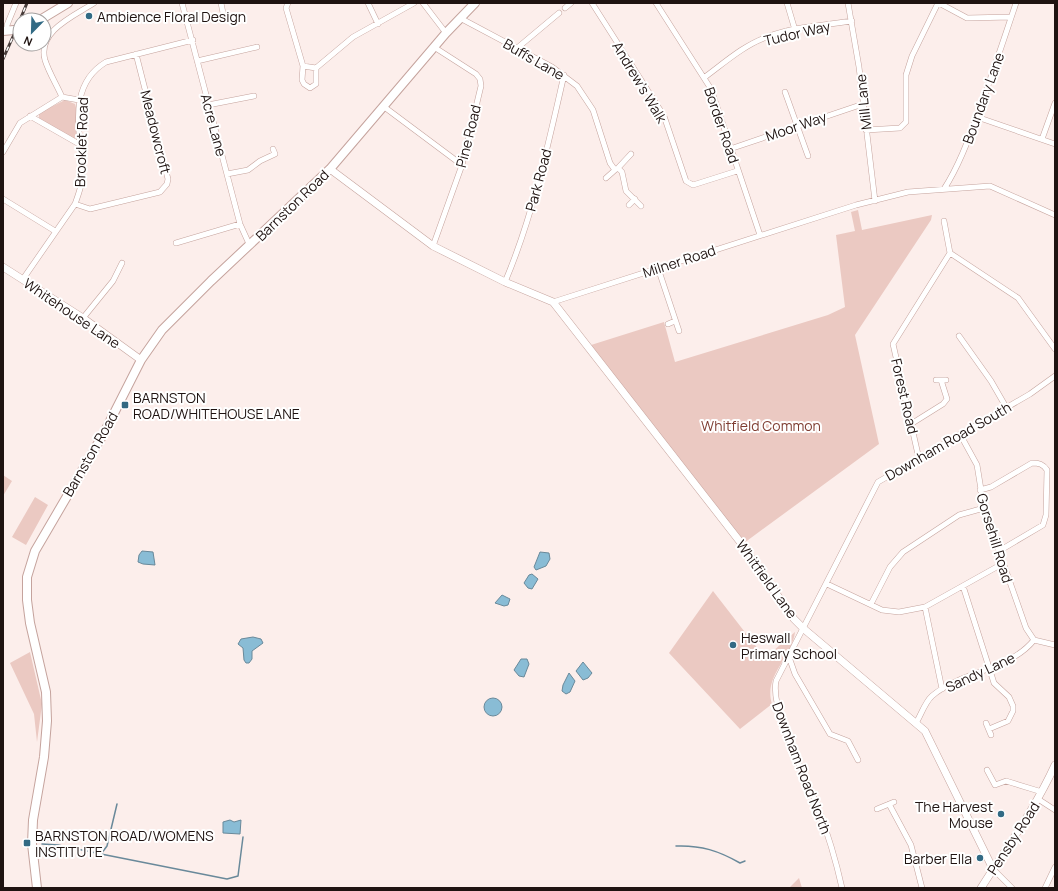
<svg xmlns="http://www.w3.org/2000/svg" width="1058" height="891" font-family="Manrope,sans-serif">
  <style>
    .green { fill: #ebc9c2 }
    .water { fill: #89bcd5; stroke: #69899a }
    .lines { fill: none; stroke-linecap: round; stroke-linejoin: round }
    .stream { stroke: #69899a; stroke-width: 1.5 }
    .street-casing { stroke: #c5a39d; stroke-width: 6 }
    .secondary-casing { stroke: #c5a39d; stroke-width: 8 }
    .primary-casing { stroke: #c5a39d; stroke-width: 10 }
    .street { stroke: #fff; stroke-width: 5 }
    .secondary { stroke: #fff; stroke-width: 7 }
    .primary { stroke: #fff; stroke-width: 8 }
    .rail-casing { stroke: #483c3a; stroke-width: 3 }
    .rail { stroke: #fff; stroke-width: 1.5; stroke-dasharray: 4.5; stroke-linecap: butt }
    .poi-dot { fill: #326a84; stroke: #fff; stroke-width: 1.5 }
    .labels { text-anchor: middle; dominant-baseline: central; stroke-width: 4; stroke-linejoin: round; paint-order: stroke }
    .poi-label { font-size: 14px; fill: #1f1311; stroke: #fff; text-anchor: start }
    .street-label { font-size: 14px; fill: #1f1311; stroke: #fff }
    .park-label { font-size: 14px; fill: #7f3d32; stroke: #fff }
  </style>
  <rect width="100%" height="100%" fill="#fceeeb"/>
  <path class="green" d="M 65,100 L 75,104 C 78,112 80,131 75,139 L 39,120 L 39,113 Z
    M 858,210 L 862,230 L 932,215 L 931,220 L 855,335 L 879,444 L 744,543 L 591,345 L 664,322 L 675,362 L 828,315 L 845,307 L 836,235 L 855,231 L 851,212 Z
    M 3,475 L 12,481 L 3,496 Z
    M 35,497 L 48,505 L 26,545 L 12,537 Z
    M 713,591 L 765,658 L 795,632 C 792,658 763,676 772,704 L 740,729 L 669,653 Z
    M 30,652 L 42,704 L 37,742 L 34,714 L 10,663 Z
    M 799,878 L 802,888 L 789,888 Z"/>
  <path class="water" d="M 142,551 L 153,552 L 155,565 L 143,564 L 138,562 L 139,555 Z
    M 540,552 L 549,553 L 550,559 L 546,566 L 536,570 L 534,567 Z
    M 532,574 L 538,579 L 532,589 L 528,588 L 524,583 L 529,575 Z
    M 502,595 L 510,599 L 508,605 L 504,606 L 495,603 Z
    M 253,637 L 261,639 L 263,643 L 252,651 L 252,659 L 249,663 L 246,663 L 244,660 L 243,648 L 238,644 L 241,639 Z
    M 521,659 L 527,659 L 529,664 L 524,677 L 519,676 L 514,670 Z
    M 583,662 L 592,673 L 588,678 L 583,680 L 576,671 Z
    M 569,673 L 575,681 L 570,692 L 566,694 L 562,691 L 563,685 Z
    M484 707a9 9 0 1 1 18 0a9 9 0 1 1-18 0Z
    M 230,820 L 234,822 L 241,820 L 240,834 L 223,833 L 223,822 Z"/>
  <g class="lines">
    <path class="stream" d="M 42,844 L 58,845 L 101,854 L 107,846 L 117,804
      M 676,846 C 701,845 719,851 740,863 L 745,861
      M 101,854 L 227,879 L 238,876 L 243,837"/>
    <g class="street-casing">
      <path id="street" d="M 182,3 L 240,224 L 250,246
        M 221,3 L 224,18
        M 288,3 L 286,8 L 303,66 L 302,80 L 304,84 L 310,88 L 316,84 L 316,68
        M 368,3 L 378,24
        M 423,3 L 446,33
        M 592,3 L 664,116 L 686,181 L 693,185 L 737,171
        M 656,3 L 711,89 L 760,235
        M 787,3 L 795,30
        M 848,3 L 859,67 L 875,201
        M 939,3 L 967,18 L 1011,17
        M 565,8 L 571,3
        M 460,18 L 552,67 L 577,86 L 593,110 L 610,163 L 615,170 L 606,178
        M 7,31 L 7,25 L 16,3
        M 516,49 L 559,13
        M 197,61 L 257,47
        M 303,66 L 316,68 L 353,37 L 414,3
        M 705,77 C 724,63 744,45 767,37 C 793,27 824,25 852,21
        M 785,92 L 808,156
        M 79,100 L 62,97 C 57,85 49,73 45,60 C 37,31 74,16 94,3
        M 208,105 L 254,96
        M 383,106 L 462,165
        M 30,116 L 79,144
        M 977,117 L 1055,144
        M 866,130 L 900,128 L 906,122 L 906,75 L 912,56 L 938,3
        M 1042,139 L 1055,103
        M 730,149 L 863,104
        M 3,152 L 20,123 L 62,97
        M 618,168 L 631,154
        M 615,170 L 618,168 L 622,172 L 626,191 L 641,206
        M 227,174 L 248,170 L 260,161 L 275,154 L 273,149
        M 944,189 C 959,166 969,138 979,111 C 992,75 1004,39 1016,3
        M 3,199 L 55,231
        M 75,204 L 90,209 L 160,192 L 167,184 L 168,179 L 136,54
        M 629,205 L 635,199
        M 944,221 L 950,253 L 1018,298 L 1055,349
        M 176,243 L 240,224
        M 433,246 L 462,165 L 481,86 L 480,79 L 476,74 L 434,47
        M 658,268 L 679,331
        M 23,279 L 75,204 C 79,193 83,182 82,171 C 81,133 66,86 106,62 L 193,40
        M 505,282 C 533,216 548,145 564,75
        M 553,302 L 856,205 L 908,192 L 990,186 L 1055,215
        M 83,318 L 113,281 L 122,263
        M 668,324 L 675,321
        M 959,336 L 991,381 L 1006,407
        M 936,380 L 946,380
        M 911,424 L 943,404 L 947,399 L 941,380
        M 960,434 L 977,465 L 984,508 L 1026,628 L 1034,640
        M 919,459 L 893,344 L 950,253
        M 980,490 L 991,487 L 1032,463 C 1039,463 1043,464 1047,470 L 1046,515 L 1043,525 L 999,551
        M 827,584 L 882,610 L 899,612 L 925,607 L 1002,564
        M 963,586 L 994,683 L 1009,697 L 1013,706 L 1013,711 L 1008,721 L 989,729
        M 871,604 L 890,567 L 903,552 L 959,515 L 984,508
        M 925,607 L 942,689
        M 789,657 L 795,674 L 830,734 L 848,741 L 858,760
        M 916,723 C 921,715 925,702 932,696 C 961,671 1009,671 1034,640 L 1055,645
        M 986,723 L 991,735
        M 987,770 L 995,785 L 1006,781 L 1042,792
        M 1038,799 L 1055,810
        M 889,804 L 911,845 L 922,888
        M 877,809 L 894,802
        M 993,869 L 1012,888
        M 842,888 C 836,861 828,834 818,808 C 807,777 770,712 776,681 L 878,482 L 1030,394 L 1055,376
        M 1045,888 L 1055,867"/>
    </g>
    <g class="secondary-casing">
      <path id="secondary" d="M 330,169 L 433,246 L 505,282 L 553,302 L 741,543 L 794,619 L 804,629 L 925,731 L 993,869
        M 3,267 L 83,318 L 141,360
        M 981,888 C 1007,847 1035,809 1055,765"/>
    </g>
    <g class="primary-casing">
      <path id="primary" d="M 40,20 L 68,3
        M 3,31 L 14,30
        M 37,888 L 32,844 L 33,820 L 44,757 L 47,721 L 46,692 L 30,623 L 27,600 L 27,577 L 35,551 L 104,433 L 141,360 L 162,330 L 211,281 L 330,169 L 446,33 L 475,3"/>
    </g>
    <use href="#street" class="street"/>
    <use href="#secondary" class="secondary"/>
    <use href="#primary" class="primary"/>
    <g class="rail-casing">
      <path id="rail" d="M 20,20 L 27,3
        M 3,59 L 20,21"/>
    </g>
    <use href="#rail" class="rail"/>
  </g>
  <g class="poi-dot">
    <circle cx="89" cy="16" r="4"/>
    <rect x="121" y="401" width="8" height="8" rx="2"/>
    <circle cx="733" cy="645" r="4"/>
    <circle cx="1001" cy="814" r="4"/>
    <rect x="23" y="839" width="8" height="8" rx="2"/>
    <circle cx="980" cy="858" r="4"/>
  </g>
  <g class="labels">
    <g class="poi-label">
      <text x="97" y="16">Ambience Floral Design</text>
      <text x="133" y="397">BARNSTON<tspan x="133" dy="16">ROAD/WHITEHOUSE LANE</tspan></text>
      <text x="741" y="637">Heswall<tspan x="741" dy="16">Primary School</tspan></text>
      <text x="993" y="806" text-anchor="end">The Harvest<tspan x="993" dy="16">Mouse</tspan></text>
      <text x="35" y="835">BARNSTON ROAD/WOMENS<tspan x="35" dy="16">INSTITUTE</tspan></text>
      <text x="972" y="858" text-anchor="end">Barber Ella</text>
    </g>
    <g class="street-label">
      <text transform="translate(797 33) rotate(-13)">Tudor Way</text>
      <text transform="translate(534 59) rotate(30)">Buffs Lane</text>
      <text transform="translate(640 82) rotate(59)">Andrew's Walk</text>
      <text transform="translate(983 98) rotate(-70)">Boundary Lane</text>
      <text transform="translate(863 102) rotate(-96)">Mill Lane</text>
      <text transform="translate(214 125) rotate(75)">Acre Lane</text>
      <text transform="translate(722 125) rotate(71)">Border Road</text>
      <text transform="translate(796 126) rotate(-19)">Moor Way</text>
      <text transform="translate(156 132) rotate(76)">Meadowcroft</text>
      <text transform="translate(468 136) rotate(-76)">Pine Road</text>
      <text transform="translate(81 142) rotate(-88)">Brooklet Road</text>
      <text transform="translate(538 180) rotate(-75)">Park Road</text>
      <text transform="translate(292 205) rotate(-44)">Barnston Road</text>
      <text transform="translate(679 261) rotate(-18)">Milner Road</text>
      <text transform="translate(72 313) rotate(34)">Whitehouse Lane</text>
      <text transform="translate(905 396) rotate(77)">Forest Road</text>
      <text transform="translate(948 441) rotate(-30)">Downham Road South</text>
      <text transform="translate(90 454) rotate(-60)">Barnston Road</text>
      <text transform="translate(995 538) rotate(73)">Gorsehill Road</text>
      <text transform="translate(767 579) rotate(54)">Whitfield Lane</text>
      <text transform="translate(980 672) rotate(-25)">Sandy Lane</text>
      <text transform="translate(802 768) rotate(69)">Downham Road North</text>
      <text transform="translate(1013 838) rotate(-57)">Pensby Road</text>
    </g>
    <g class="park-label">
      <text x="761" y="425">Whitfield Common</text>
    </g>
  </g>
  <rect width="1058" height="891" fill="none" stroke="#1f1311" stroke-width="8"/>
  <g transform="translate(32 32) rotate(203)"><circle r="19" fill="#ffffff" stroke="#a5a1a0"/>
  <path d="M0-3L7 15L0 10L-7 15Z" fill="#326a84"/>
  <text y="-6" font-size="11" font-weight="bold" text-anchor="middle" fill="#1f1311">N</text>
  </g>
</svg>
